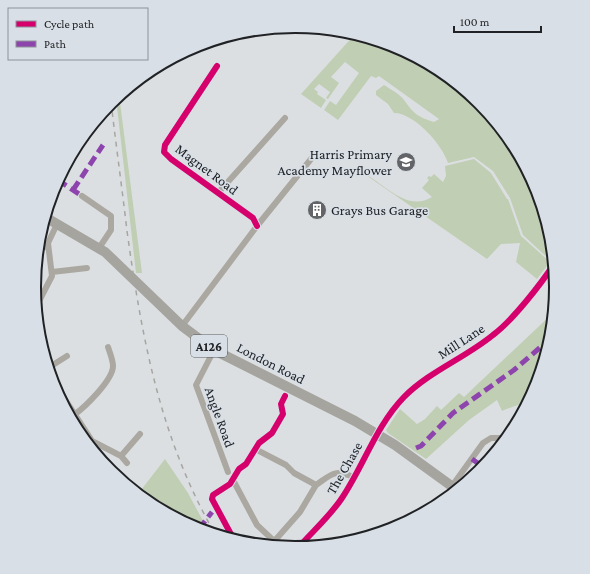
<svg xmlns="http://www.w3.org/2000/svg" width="590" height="574" font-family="'Crimson Pro',serif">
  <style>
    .green { fill: #c0ceb3 }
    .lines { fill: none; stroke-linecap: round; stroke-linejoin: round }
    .street { stroke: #aaa8a1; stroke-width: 6 }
    .primary { stroke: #a5a49e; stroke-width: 10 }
    .rail { stroke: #a6a6a1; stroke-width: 1.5; stroke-dasharray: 5 5; stroke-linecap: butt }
    .quiet { stroke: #8e44ad; stroke-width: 5; stroke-dasharray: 10 5; stroke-linecap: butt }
    .cycleway-casing { stroke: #d8dfe6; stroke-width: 8 }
    .cycleway { stroke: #d6006c; stroke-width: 6 }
    .labels { text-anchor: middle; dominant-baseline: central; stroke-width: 3.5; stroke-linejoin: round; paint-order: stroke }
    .shield { fill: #d8dfe6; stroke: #575b5f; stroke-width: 1 }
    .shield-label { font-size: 13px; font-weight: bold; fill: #202225 }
    .poi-label { font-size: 14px; fill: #202225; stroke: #d8dfe6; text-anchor: end }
    .street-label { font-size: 14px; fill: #202225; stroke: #d8dfe6 }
    .rim { fill: none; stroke: #202225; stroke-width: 2 }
  </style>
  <rect width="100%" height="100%" fill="#dcdfe2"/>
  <path class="green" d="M 355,34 C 368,38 383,41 395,46 C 457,73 511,125 536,188 C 542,202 545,217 550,232 L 545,240 L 552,244 L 553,258 L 551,261 L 523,235 L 510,198 L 493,171 L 474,157 L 448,163 C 442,144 414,113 394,113 L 388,104 L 376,95 L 376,91 L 384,85 C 390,89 400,94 404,100 C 414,114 418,117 434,122 L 439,119 L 379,76 L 376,78 L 371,76 L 338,120 L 324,110 L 330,101 L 336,105 L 359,73 L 345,62 L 331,77 L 339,83 L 328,99 L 326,98 L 330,92 L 319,84 L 314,89 L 318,92 L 317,94 L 326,100 L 321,108 L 301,94 Z
    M 119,95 L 142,273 L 136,273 L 116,98 Z
    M 474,159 L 491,173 L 507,199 L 508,199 L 521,236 L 550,262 L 537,279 L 516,262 L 520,243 L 501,244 L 487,259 L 363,173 C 384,183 407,213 432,197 L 422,188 L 429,180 L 427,178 L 429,176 L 431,177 L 434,174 L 443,182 L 446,176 L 445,166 Z
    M 554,312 C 552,331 542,385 530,398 C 525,404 510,407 502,411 L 497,400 L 469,420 L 426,459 L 388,433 L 386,430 L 400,409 L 417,424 L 425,419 L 437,406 L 441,410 L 459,393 L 464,397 Z
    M 165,459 L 188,493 L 209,532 C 184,525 158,511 138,494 Z"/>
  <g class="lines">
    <path class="street" d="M 217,66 L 165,145 L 164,152 L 171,159 L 253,218 L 257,226
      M 218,193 L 285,118
      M 82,196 L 111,216 L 111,230 L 99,248
      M 38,247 L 48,247
      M 52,272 L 87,268
      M 36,307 L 52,276 L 48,243 L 57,224
      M 182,326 L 257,226 L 311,159
      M 214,350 L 196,385 L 228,472
      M 48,368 L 67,356
      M 51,378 L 92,441 L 121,456 L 127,463
      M 74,415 C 85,407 113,380 113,366 C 113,360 110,353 108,347
      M 255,449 L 286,465 L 294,473 L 316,485 C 332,474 334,469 353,477
      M 121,456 L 140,434
      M 233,480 L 257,525 L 274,541
      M 452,486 L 483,443 L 491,438 L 507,438
      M 233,538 L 212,499 L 213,495 L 230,484 L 239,469 L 246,464 L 259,443 L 272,433 L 283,414 L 281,404 L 285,396
      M 270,546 L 300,512 L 316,485
      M 298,548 C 313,531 330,516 342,498 C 364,465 376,426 404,397 C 430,371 465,358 493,335 C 512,321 541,284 554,264"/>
    <path class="primary" d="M 45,217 L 105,252 L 182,326 L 214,350 L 355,421 L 395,445 L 457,490"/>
    <path class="rail" d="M 111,102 C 116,145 122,188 127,231 C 142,339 160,438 215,534"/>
    <path class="quiet" d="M 58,180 L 82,196
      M 73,190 L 103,145
      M 416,448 L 421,446 L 453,413 L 514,370 L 551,338
      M 472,459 L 483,467
      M 199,529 L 212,512"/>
    <g class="cycleway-casing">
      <path id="cycleway" d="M 217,66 L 165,145 L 164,152 L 171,159 L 253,218 L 257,226
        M 233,538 L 212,499 L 213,495 L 230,484 L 239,469 L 246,464 L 259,443 L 272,433 L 283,414 L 281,404 L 285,396
        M 298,548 C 313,531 330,516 342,498 C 364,465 376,426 404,397 C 430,371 465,358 493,335 C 512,321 541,284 554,264"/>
    </g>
    <use href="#cycleway" class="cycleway"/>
  </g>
  <defs>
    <g id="school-disc" transform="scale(1)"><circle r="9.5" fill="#626467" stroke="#d8dfe6"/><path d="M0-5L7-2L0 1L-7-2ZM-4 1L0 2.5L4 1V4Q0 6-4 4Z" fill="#fff"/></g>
    <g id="building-disc" transform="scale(1)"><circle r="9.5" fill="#626467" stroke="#d8dfe6"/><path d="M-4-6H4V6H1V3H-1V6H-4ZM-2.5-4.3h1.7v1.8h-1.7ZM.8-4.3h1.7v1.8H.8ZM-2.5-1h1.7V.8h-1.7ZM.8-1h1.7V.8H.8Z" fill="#fff"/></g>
  </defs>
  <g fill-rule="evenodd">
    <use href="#school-disc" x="406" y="162"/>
    <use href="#building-disc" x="317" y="210"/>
  </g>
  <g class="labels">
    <rect class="shield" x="191" y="335" width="36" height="22" rx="3"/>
    <g class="shield-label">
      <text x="209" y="346">A126</text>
    </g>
    <g class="poi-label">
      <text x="392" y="154">Harris Primary<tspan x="392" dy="16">Academy Mayflower</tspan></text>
      <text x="331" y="210" text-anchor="start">Grays Bus Garage</text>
    </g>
    <g class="street-label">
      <text transform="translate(207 169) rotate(37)">Magnet Road</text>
      <text transform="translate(461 341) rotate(-33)">Mill Lane</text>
      <text transform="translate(271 363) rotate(27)">London Road</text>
      <text transform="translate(220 417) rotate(70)">Angle Road</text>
      <text transform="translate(344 468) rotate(-60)">The Chase</text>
    </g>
  </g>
  <path d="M0 0H590V574H0ZM41 287a254 254 0 1 1 508 0a254 254 0 1 1-508 0Z" fill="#d8dfe6" fill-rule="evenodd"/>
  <path class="rim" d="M41 287a254 254 0 1 1 508 0a254 254 0 1 1-508 0Z"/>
  <rect x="8" y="8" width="140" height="52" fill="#d8dfe6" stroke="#8e9399"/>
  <rect x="16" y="21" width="20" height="6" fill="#d6006c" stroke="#8e9399"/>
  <text x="44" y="28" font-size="12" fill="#202225">Cycle path</text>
  <rect x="16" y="41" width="20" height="6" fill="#8e44ad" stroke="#8e9399"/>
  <text x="44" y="48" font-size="12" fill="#202225">Path</text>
  <path d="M454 26v6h87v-6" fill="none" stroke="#202225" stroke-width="2"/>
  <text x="460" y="26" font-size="12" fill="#202225" stroke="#d8dfe6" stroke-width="3" paint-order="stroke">100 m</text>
</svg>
